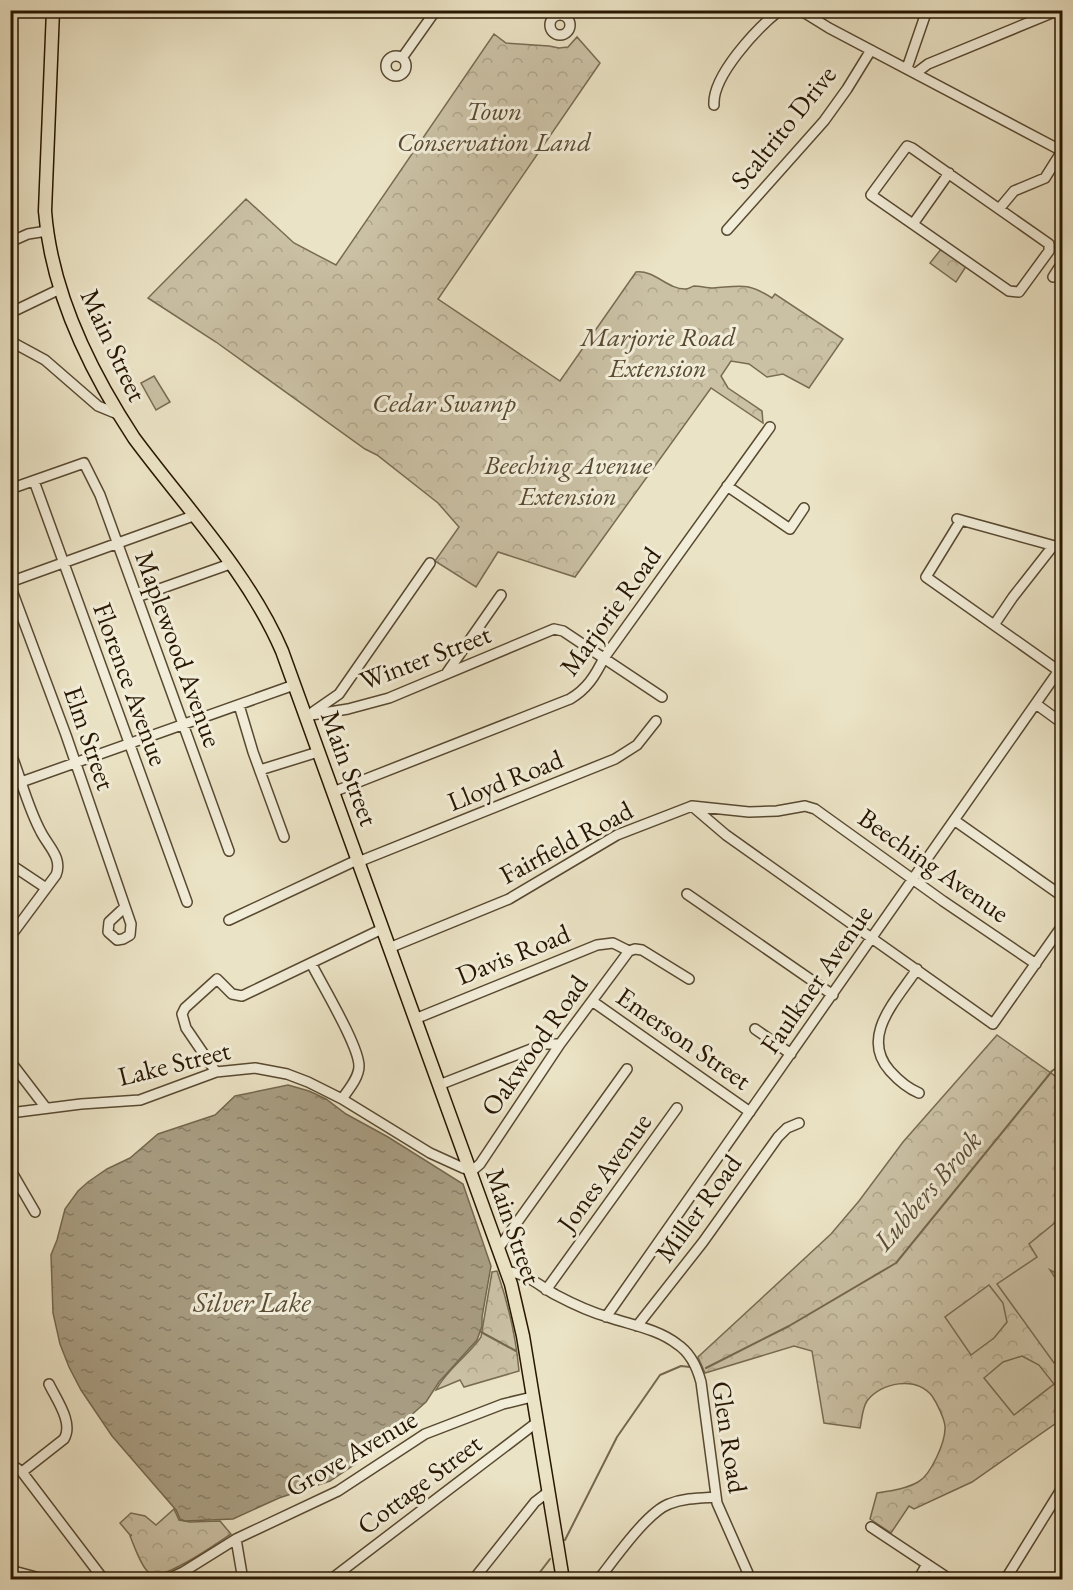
<svg xmlns="http://www.w3.org/2000/svg" width="1073" height="1590" font-family="'EB Garamond',serif">
  <style>
    .park { fill: url(#park-crowns); stroke: #786b52; stroke-width: 1.5 }
    .garden { fill: #cac0a4; stroke: #786b52; stroke-width: 1.5 }
    .water { fill: url(#water-ripples); stroke: #74674e; stroke-width: 1.5 }
    .lines { fill: none; stroke-linecap: round; stroke-linejoin: round }
    .stream { stroke: #74674e; stroke-width: 2 }
    .minor-casing { stroke: #584931; stroke-width: 12 }
    .major-casing { stroke: #271600; stroke-width: 15 }
    .minor { stroke: #f2edd9; stroke-width: 9 }
    .major { stroke: #ebe3c5; stroke-width: 12 }
    .labels { text-anchor: middle; dominant-baseline: central; stroke-width: 6; stroke-linejoin: round; paint-order: stroke }
    .park-label { font-size: 27px; font-style: italic; fill: #584931; stroke: #f2edd9 }
    .street-label { font-size: 27px; fill: #271600; stroke: #f2edd9 }
    .water-label { font-size: 28px; font-style: italic; fill: #5b4c34; stroke: #f2edd9 }
  </style>
  <defs>
    <pattern id="park-crowns" width="20" height="18" patternUnits="userSpaceOnUse" patternTransform="scale(1.5)"><rect width="20" height="18" fill="#cac0a4"/><path d="M2 6a3 3 0 1 1 6 0M12 15a3 3 0 1 1 6 0" fill="none" stroke="#aea48b"/></pattern>
    <pattern id="water-ripples" width="26" height="14" patternUnits="userSpaceOnUse" patternTransform="scale(1.5)"><rect width="26" height="14" fill="#a89d82"/><path d="M2 4q2-2 4 0t4 0M15 11q2-2 4 0t4 0" fill="none" stroke="#897f68"/></pattern>
  </defs>
  <rect width="100%" height="100%" fill="#ebe3c5"/>
  <filter id="stains"><feTurbulence type="fractalNoise" baseFrequency=".00333" numOctaves="4"/><feColorMatrix values="0 0 0 0 .2 0 0 0 0 .09 0 0 0 0 .02 0 0 0 .5 -.17"/></filter>
  <radialGradient id="worn" r=".72"><stop offset=".6" stop-color="#630" stop-opacity="0"/><stop offset="1" stop-color="#630" stop-opacity=".3"/></radialGradient>
  <path class="park" d="M 494,34 L 506,43 L 549,46 L 559,48 L 568,47 L 577,37 L 600,63 L 438,299 L 560,381 L 636,272 C 655,270 667,289 685,289 C 689,289 690,287 694,286 C 700,286 707,288 713,288 C 741,286 747,282 772,298 L 775,294 L 843,339 L 809,388 L 783,374 L 767,377 L 749,364 L 731,361 L 721,376 L 728,388 L 762,411 L 763,423 L 711,388 L 575,577 L 498,552 L 476,587 L 435,561 L 459,527 L 438,503 L 377,455 L 365,449 L 216,342 L 148,298 L 246,199 L 294,243 L 336,265 Z
    M 942,248 L 967,265 L 956,282 L 930,263 Z
    M 997,1035 L 1062,1081 L 1062,1419 L 972,1482 L 914,1509 L 909,1506 L 891,1533 L 870,1519 L 877,1493 C 890,1491 906,1489 918,1482 C 931,1475 946,1441 945,1426 C 944,1418 937,1403 932,1396 C 916,1376 881,1382 867,1401 C 862,1409 862,1419 860,1428 L 824,1423 L 812,1351 L 794,1346 L 705,1373 L 698,1357 L 831,1234 L 859,1201 L 903,1142 Z
    M 497,1271 C 508,1303 516,1337 519,1371 L 464,1387 L 460,1380 L 436,1390 C 447,1369 468,1356 481,1337 L 492,1272 Z
    M 174,1509 L 179,1520 L 190,1522 L 220,1521 L 231,1534 C 217,1543 165,1580 151,1574 C 142,1570 134,1545 130,1536 L 132,1535 L 130,1535 L 120,1523 L 131,1513 L 145,1516 L 156,1525 Z"/>
  <path class="garden" d="M 154,376 L 170,402 L 156,410 L 141,383 Z
    M 1062,1217 L 1062,1276 L 1050,1270 L 1062,1288 L 1062,1356 L 1054,1363 L 997,1284 L 1037,1257 L 1029,1244 Z
    M 989,1285 L 1003,1303 L 1007,1322 L 994,1338 L 971,1355 L 945,1317 Z
    M 1022,1356 L 1039,1365 L 1054,1384 L 1014,1415 L 984,1378 L 1003,1362 Z"/>
  <path class="water" d="M 288,1085 L 309,1091 L 326,1099 L 346,1114 L 388,1137 L 463,1184 L 491,1266 L 482,1317 L 482,1326 L 477,1340 L 439,1382 L 426,1402 L 357,1463 L 330,1481 L 279,1498 L 233,1519 L 185,1521 L 180,1519 L 176,1510 L 112,1436 L 81,1390 L 69,1367 L 60,1344 L 53,1313 L 51,1255 L 57,1240 L 65,1209 L 78,1191 L 88,1182 L 107,1169 L 130,1158 L 158,1134 L 215,1115 L 235,1096 Z"/>
  <g class="lines">
    <path class="stream" d="M 481,1332 L 516,1351
      M 706,1368 L 789,1326 L 896,1263 L 1052,1071 L 1062,1064
      M 565,1540 L 617,1437 L 660,1375 L 681,1366 L 690,1367
      M 534,1580 L 550,1559"/>
    <g class="minor-casing">
      <path id="minor" d="M 800,10 L 829,28 L 1062,151
        M550 25a10 10 0 1 1 20 0a10 10 0 1 1-20 0Z
        M386 66a10 10 0 1 1 20 0a10 10 0 1 1-20 0Z
        M 402,58 L 436,10
        M 907,68 L 927,10
        M 916,73 L 928,64 L 1059,10
        M 714,105 C 712,76 757,28 780,10
        M 907,146 L 912,148 L 1049,244 L 1049,251 L 1019,292 L 1009,291 L 871,195 Z
        M 999,209 L 1014,191 L 1045,178 L 1062,151
        M 913,224 L 949,173
        M 727,230 L 824,121 L 847,89 L 871,50
        M 10,242 L 28,234 L 47,231
        M 1053,277 L 1062,263
        M 10,313 L 60,289
        M 10,341 L 45,360 L 98,406 L 120,415
        M 34,481 L 187,902
        M 727,486 L 790,529 L 804,508
        M 10,489 L 84,463 L 100,495 L 229,851
        M 957,519 L 1062,548
        M 961,520 L 926,577 L 1059,671
        M 10,582 L 193,516
        M 10,585 L 66,735 L 131,924 L 130,935 L 123,939 L 117,940 L 108,932 L 109,922 L 125,907
        M 137,597 L 230,564
        M 994,625 L 1013,597 L 1053,546
        M 446,674 L 501,595
        M 1036,704 L 1062,723
        M 239,705 L 253,752 L 284,837
        M 313,712 L 339,694 L 430,563
        M 305,716 L 348,709 L 389,698 L 554,629 L 563,631 L 662,697
        M 10,751 C 21,778 27,806 41,832 C 48,846 63,858 56,875 L 10,937
        M 260,770 L 318,752
        M 10,786 L 294,685
        M 333,792 L 570,699 C 587,689 595,676 604,658 L 770,427
        M 692,806 L 726,835 L 993,1024 L 1062,926
        M 954,820 L 1062,896
        M 358,862 L 615,759 L 637,745 L 656,721
        M 10,864 L 46,888
        M 687,894 L 833,995
        M 229,920 L 357,860
        M 389,948 L 509,899 L 617,835 L 692,806 L 749,812 L 777,811 L 805,806 L 815,809 L 943,901 L 1036,964
        M 311,963 C 322,985 359,1046 359,1066 C 359,1078 348,1090 342,1099
        M 917,969 C 897,1000 859,1036 890,1071 C 899,1081 907,1088 919,1093
        M 592,1001 L 750,1112
        M 415,1019 L 597,945 L 613,943 L 629,951
        M 755,1029 L 791,1054
        M 10,1061 L 46,1108
        M 216,1072 L 186,1028 L 182,1014 L 185,1008 L 217,979 L 232,994 L 242,996 L 382,929
        M 439,1085 L 544,1044 L 560,1044
        M 10,1113 L 81,1104 L 140,1100 L 216,1072 L 255,1068 L 287,1074 L 308,1082 L 342,1099 L 430,1153 L 463,1168 L 473,1170 L 480,1164 L 560,1044 L 629,951 L 635,949 L 642,950 L 689,979
        M 10,1169 L 35,1212
        M 498,1249 L 627,1069
        M 506,1272 C 524,1271 541,1287 556,1295 C 573,1304 590,1312 608,1317 C 631,1325 658,1329 677,1344 C 691,1353 697,1367 701,1382 L 717,1503 L 751,1580
        M 546,1290 L 677,1108
        M 606,1317 L 1062,666
        M 637,1326 L 703,1242 L 778,1137 L 787,1128 L 799,1123
        M 10,1463 L 22,1472 L 104,1580
        M 22,1472 L 64,1439 C 74,1423 56,1399 49,1384
        M 871,1527 L 951,1580
        M 236,1539 L 243,1580
        M 10,1570 L 47,1580
        M 166,1580 L 183,1572 L 236,1539 L 338,1491 L 425,1434 L 503,1404 L 532,1397
        M 330,1580 L 536,1423
        M 473,1580 L 535,1502 L 548,1492
        M 598,1580 C 614,1560 647,1512 669,1504 C 684,1498 700,1498 716,1497
        M 918,1580 L 927,1564
        M 1005,1580 L 1062,1488"/>
    </g>
    <g class="major-casing">
      <path id="major" d="M 53,10 L 45,211 C 51,291 90,371 134,438 C 185,507 248,572 282,651 L 511,1284 L 523,1336 L 563,1580"/>
    </g>
    <use href="#minor" class="minor"/>
    <use href="#major" class="major"/>
  </g>
  <g class="labels">
    <g class="park-label">
      <text x="494" y="110">Town<tspan x="494" dy="31">Conservation Land</tspan></text>
      <text x="658" y="336">Marjorie Road<tspan x="658" dy="31">Extension</tspan></text>
      <text x="444" y="402">Cedar Swamp</text>
      <text x="568" y="464">Beeching Avenue<tspan x="568" dy="31">Extension</tspan></text>
    </g>
    <g class="street-label">
      <text transform="translate(783 127) rotate(-51)">Scaltrito Drive</text>
      <text transform="translate(114 345) rotate(65)">Main Street</text>
      <text transform="translate(610 611) rotate(-54)">Marjorie Road</text>
      <text transform="translate(179 649) rotate(70)">Maplewood Avenue</text>
      <text transform="translate(425 657) rotate(-21)">Winter Street</text>
      <text transform="translate(131 684) rotate(70)">Florence Avenue</text>
      <text transform="translate(90 738) rotate(71)">Elm Street</text>
      <text transform="translate(350 768) rotate(70)">Main Street</text>
      <text transform="translate(505 780) rotate(-22)">Lloyd Road</text>
      <text transform="translate(566 842) rotate(-28)">Fairfield Road</text>
      <text transform="translate(934 865) rotate(35)">Beeching Avenue</text>
      <text transform="translate(513 954) rotate(-22)">Davis Road</text>
      <text transform="translate(816 979) rotate(-55)">Faulkner Avenue</text>
      <text transform="translate(684 1038) rotate(35)">Emerson Street</text>
      <text transform="translate(534 1045) rotate(-55)">Oakwood Road</text>
      <text transform="translate(174 1063) rotate(-14)">Lake Street</text>
      <text transform="translate(604 1172) rotate(-54)">Jones Avenue</text>
      <text transform="translate(698 1208) rotate(-54)">Miller Road</text>
      <text transform="translate(514 1226) rotate(71)">Main Street</text>
      <text transform="translate(730 1437) rotate(81)">Glen Road</text>
      <text transform="translate(351 1453) rotate(-30)">Grove Avenue</text>
      <text transform="translate(419 1484) rotate(-37)">Cottage Street</text>
    </g>
    <g class="water-label">
      <text transform="translate(927 1190) rotate(-49)">Lubbers Brook</text>
      <text x="252" y="1302">Silver Lake</text>
    </g>
  </g>
  <rect width="1073" height="1590" fill="none" stroke="#ebe3c5" stroke-width="36"/>
  <rect x="12" y="12" width="1049" height="1566" fill="none" stroke="#271600" stroke-width="3"/>
  <rect x="18" y="18" width="1037" height="1554" fill="none" stroke="#271600" stroke-width="1.5"/>
  <rect width="100%" height="100%" filter="url(#stains)"/>
  <rect width="100%" height="100%" fill="url(#worn)"/>
</svg>
